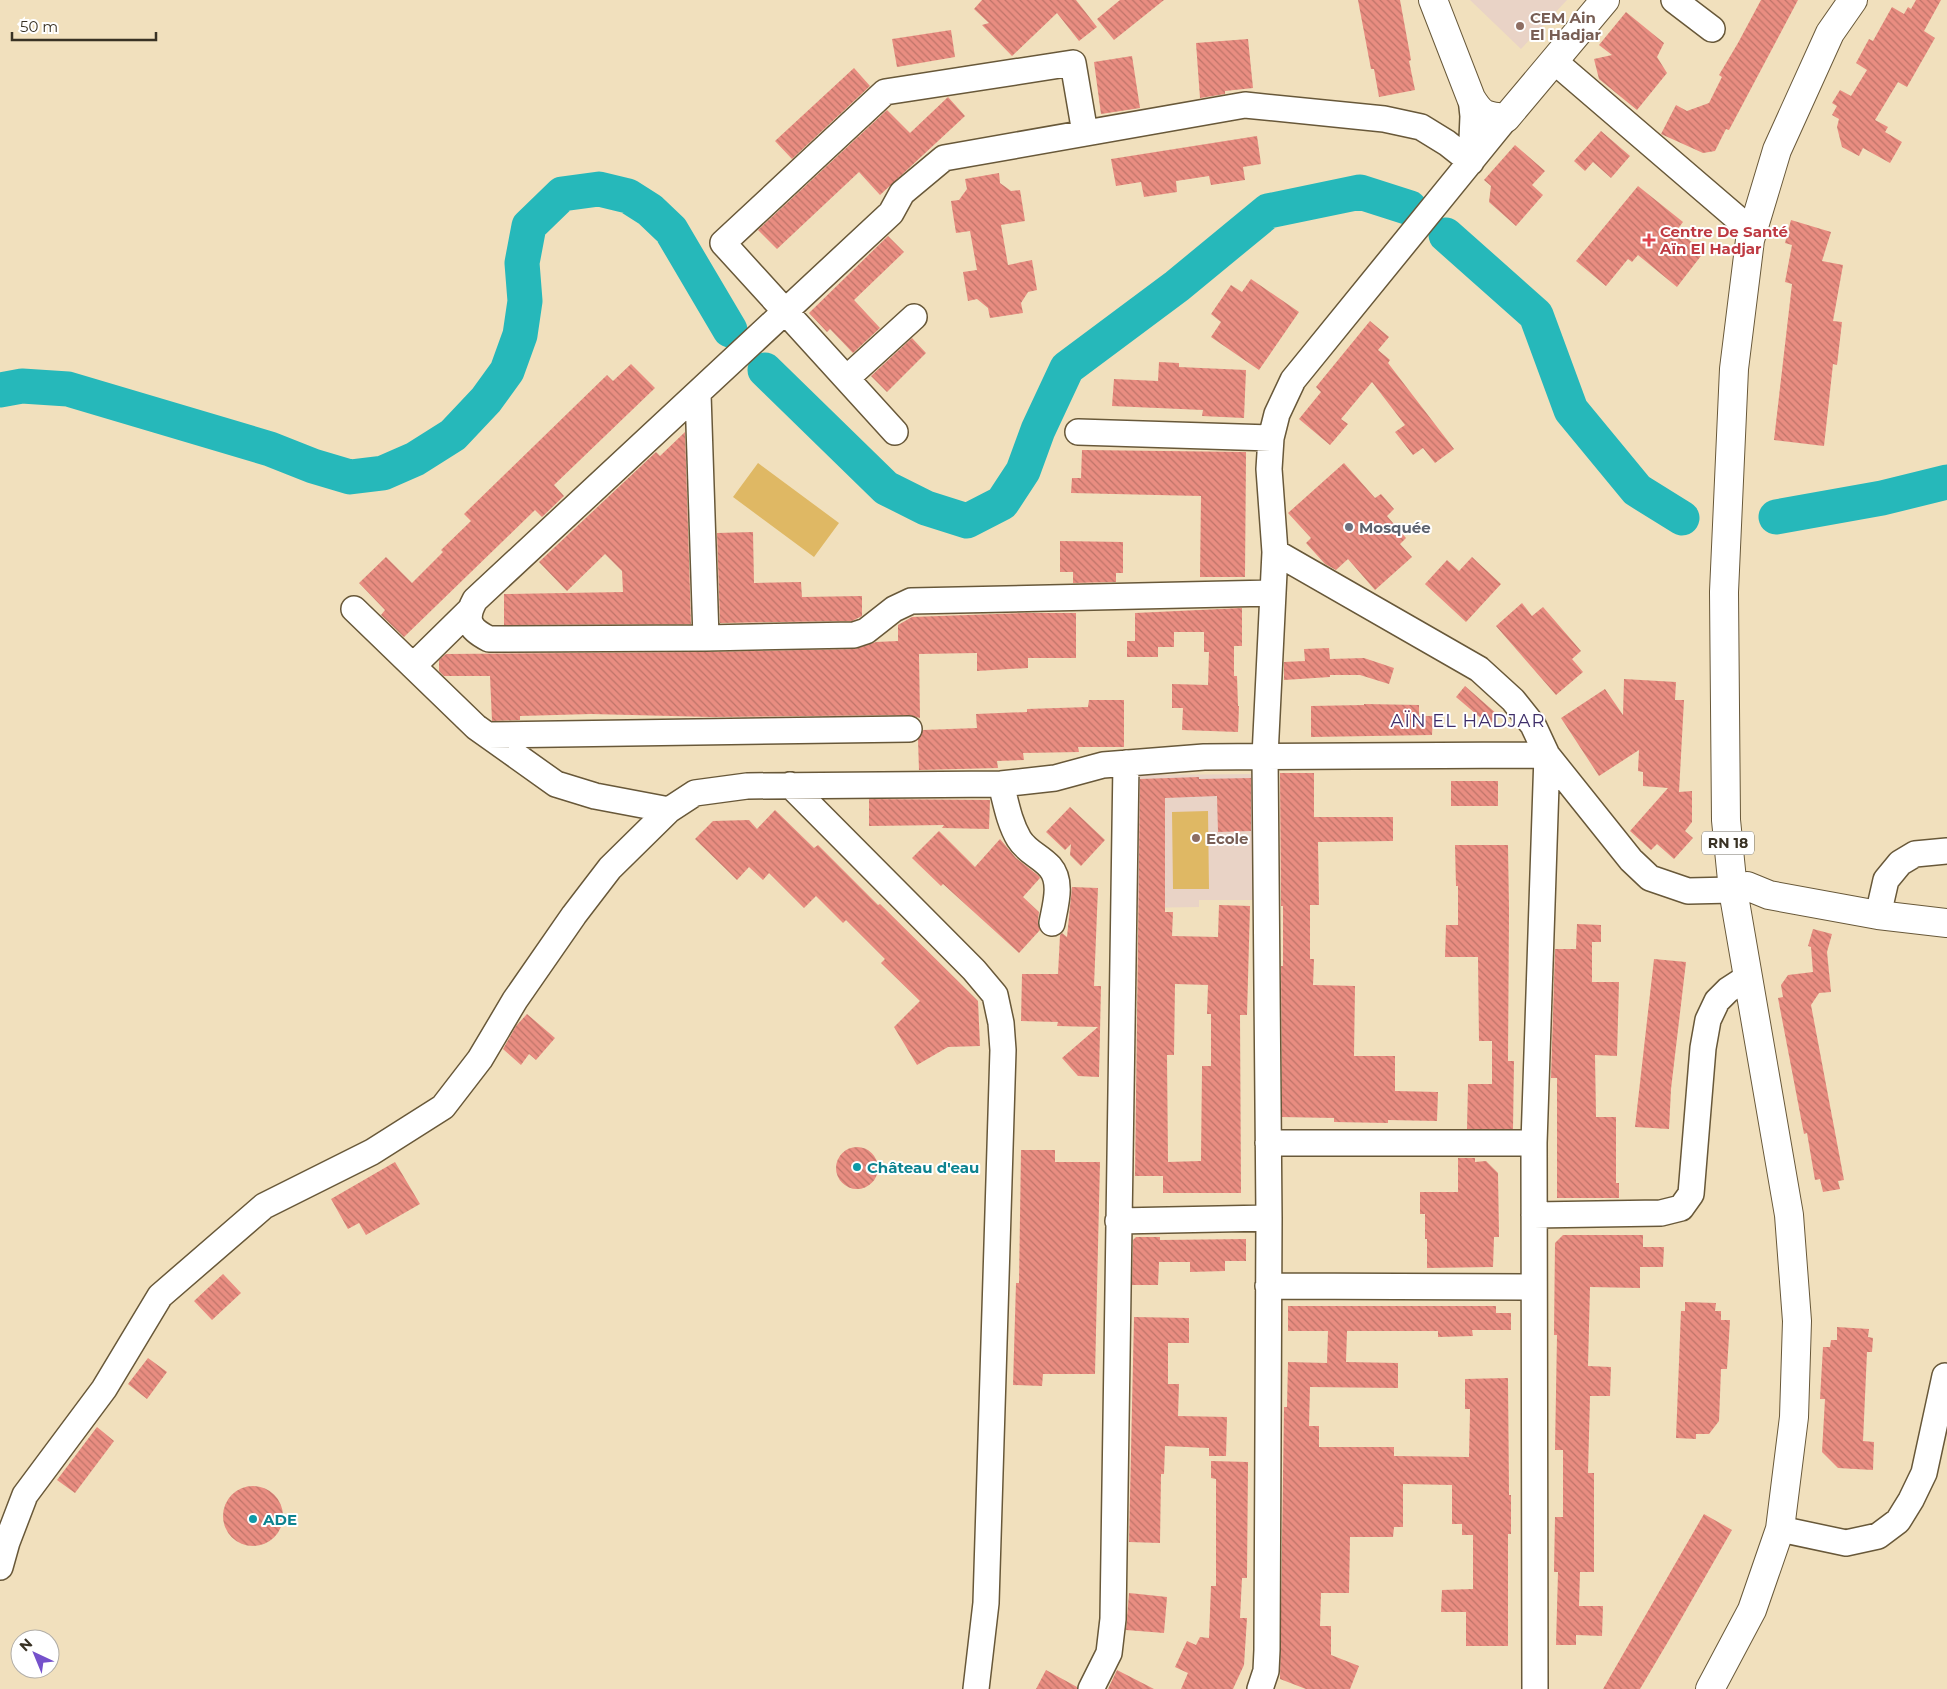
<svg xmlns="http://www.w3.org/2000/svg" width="1947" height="1689" font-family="Montserrat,sans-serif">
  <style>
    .education { fill: #e9d3c6 }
    .grass { fill: #dfb864 }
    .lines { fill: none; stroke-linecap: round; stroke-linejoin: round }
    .river { stroke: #26b8ba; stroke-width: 35 }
    .building { fill: url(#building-back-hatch); fill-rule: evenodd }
    .minor-casing { stroke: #685839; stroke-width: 28 }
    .major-casing { stroke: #685839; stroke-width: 30 }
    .minor { stroke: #fff; stroke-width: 25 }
    .major { stroke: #fff; stroke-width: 28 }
    .education-dot { fill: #8d6e63; stroke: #fff; stroke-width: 2 }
    .health-dot { fill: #e0444e; stroke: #fff; stroke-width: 2 }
    .worship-dot { fill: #6b7280; stroke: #fff; stroke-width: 2 }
    .culture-dot { fill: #0f9aa8; stroke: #fff; stroke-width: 2 }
    .labels { text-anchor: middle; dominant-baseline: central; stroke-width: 4; stroke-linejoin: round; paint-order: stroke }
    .shield { fill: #fff; stroke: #747066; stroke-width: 1 }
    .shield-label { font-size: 14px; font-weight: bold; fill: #393224 }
    .education-label { font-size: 15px; font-weight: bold; fill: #785e54; stroke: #fff; text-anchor: start }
    .health-label { font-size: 15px; font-weight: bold; fill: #be3a42; stroke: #fff; text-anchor: start }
    .worship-label { font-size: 15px; font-weight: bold; fill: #5b616d; stroke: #fff; text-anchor: start }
    .culture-label { font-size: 15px; font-weight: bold; fill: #0d838f; stroke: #fff; text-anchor: start }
    .quarter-label { font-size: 18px; letter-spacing: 1px; fill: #3e2e6a; stroke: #fff }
  </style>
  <defs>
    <pattern id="building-back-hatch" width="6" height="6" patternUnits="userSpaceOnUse" patternTransform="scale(1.25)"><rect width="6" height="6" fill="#e98d81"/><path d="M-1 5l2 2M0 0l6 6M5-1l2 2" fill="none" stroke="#be7469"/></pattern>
  </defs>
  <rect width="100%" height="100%" fill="#f1e0bd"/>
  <path class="education" d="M 1470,0 L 1567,0 L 1521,49 Z
    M 1256,774 L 1257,900 L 1199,900 L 1199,907 L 1136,908 L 1134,775 Z"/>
  <path class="grass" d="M 758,463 L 839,523 L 814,557 L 733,497 Z
    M 1208,811 L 1209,889 L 1173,889 L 1172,812 Z"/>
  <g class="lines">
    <path class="river" d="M 1446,235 L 1536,315 L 1571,410 L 1637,490 L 1682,518
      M 765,370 L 886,488 L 926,508 L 967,521 L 1002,503 L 1023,471 L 1038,430 L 1067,368 L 1177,286 L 1268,211 L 1360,192 L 1410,208
      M 0,390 L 22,386 L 68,389 L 270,449 L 313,466 L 350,477 L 383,473 L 415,459 L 453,435 L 486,400 L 507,371 L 520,335 L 525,301 L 522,263 L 529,226 L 562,194 L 599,189 L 628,196 L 650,210 L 671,230 L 730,330
      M 1776,517 L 1882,498 L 1947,482"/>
  </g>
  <path class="building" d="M 982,0 L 1076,0 L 1097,27 L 1079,41 L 1057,13 L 1012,56 L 982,25 L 989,23 L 974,9 Z
    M 1120,0 L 1164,0 L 1114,40 L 1097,19 Z
    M 1358,0 L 1400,0 L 1411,60 L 1409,61 L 1415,90 L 1379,97 L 1374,69 L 1371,69 Z
    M 1761,0 L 1798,0 L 1729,130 L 1726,129 L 1715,151 L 1703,153 L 1661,134 L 1676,105 L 1687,111 L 1709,103 L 1722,77 L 1719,75 L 1738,43 Z
    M 1916,0 L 1941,0 L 1924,31 L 1935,38 L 1907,87 L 1898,82 L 1875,120 L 1888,127 L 1885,132 L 1902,142 L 1890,163 L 1863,148 L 1859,156 L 1842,147 L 1837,127 L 1839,119 L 1832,115 L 1837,106 L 1832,103 L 1840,90 L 1851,96 L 1867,70 L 1856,63 L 1869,39 L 1873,41 L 1892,7 L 1904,14 L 1908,7 L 1911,9 Z
    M 1626,12 L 1664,43 L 1657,57 L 1667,73 L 1637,110 L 1599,79 L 1594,59 L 1612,55 L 1599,45 Z
    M 951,30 L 955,57 L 897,67 L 892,39 Z
    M 1248,39 L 1253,88 L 1225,91 L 1225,94 L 1200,98 L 1196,43 Z
    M 1132,56 L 1140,108 L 1101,114 L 1094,62 Z
    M 854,68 L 870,86 L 792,159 L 775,141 Z
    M 948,97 L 965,116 L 880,195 L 859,172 L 777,249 L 758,230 L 887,110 L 910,133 Z
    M 1601,131 L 1630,156 L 1611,178 L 1593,162 L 1585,171 L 1574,161 Z
    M 1257,136 L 1261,164 L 1243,167 L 1245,180 L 1211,185 L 1209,176 L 1176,181 L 1177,192 L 1144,197 L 1141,182 L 1116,186 L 1111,159 Z
    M 1515,145 L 1545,171 L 1532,185 L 1543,195 L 1516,226 L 1489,202 L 1491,186 L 1484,180 Z
    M 999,173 L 1000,183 L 1011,191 L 1020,190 L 1025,221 L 1001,225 L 1008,265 L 1032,260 L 1037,290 L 1028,292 L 1021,303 L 1023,313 L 990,318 L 988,308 L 977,299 L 968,301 L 963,272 L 977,270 L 970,231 L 956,233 L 951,201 L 959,200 L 967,189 L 965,179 Z
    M 1638,186 L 1683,222 L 1677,230 L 1704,252 L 1677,287 L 1638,255 L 1632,262 L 1628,259 L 1606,286 L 1576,261 Z
    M 1791,220 L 1831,232 L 1822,261 L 1843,265 L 1833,321 L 1842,322 L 1837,365 L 1833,364 L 1824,446 L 1774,440 L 1792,284 L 1785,282 L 1792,245 L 1785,243 Z
    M 888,236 L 904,252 L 854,300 L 880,328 L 853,353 L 830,329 L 827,332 L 809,313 Z
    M 1251,279 L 1299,312 L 1259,370 L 1211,337 L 1221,322 L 1211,314 L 1231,285 L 1242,292 Z
    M 1370,321 L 1389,337 L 1378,350 L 1390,360 L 1388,363 L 1454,449 L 1435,463 L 1423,448 L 1413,455 L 1395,432 L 1405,425 L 1372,382 L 1341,419 L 1348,424 L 1330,445 L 1299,419 L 1321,392 L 1316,387 Z
    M 912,338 L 926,353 L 887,392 L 871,376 Z
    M 1159,362 L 1179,363 L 1179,367 L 1246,370 L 1244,418 L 1202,416 L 1203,410 L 1112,406 L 1114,379 L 1158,381 Z
    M 631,364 L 655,388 L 554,485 L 564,496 L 542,517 L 535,510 L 404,637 L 381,615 L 385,610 L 359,583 L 386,557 L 412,583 L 443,552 L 441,550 L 471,521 L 464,514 L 607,375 L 613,381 Z
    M 685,432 L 691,624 L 504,625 L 504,594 L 623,592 L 622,571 L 605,554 L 567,591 L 539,562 L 656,452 L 660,456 Z
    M 1082,450 L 1246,452 L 1245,577 L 1200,577 L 1201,496 L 1071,493 L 1072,478 L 1081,478 Z
    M 1344,463 L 1375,498 L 1381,494 L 1394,509 L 1387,516 L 1406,538 L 1400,544 L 1412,557 L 1375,590 L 1348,559 L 1336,570 L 1325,564 L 1306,543 L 1311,538 L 1288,513 Z
    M 753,532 L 754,583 L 801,582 L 802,597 L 862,596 L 862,616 L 852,621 L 720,623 L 717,533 Z
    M 1060,541 L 1123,542 L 1123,573 L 1116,573 L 1116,582 L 1073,583 L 1073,572 L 1060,572 Z
    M 1472,557 L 1501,584 L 1466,622 L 1425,584 L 1447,560 L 1459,571 Z
    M 1522,603 L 1532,616 L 1543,607 L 1581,651 L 1572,659 L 1583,672 L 1556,695 L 1496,626 Z
    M 1242,608 L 1242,646 L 1234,646 L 1234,676 L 1237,676 L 1238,706 L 1239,706 L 1238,732 L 1182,730 L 1183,708 L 1172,708 L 1172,684 L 1208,685 L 1209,652 L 1204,652 L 1204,632 L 1174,632 L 1174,647 L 1158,647 L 1158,657 L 1127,657 L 1127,641 L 1135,641 L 1135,613 Z
    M 1026,613 L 1076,613 L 1076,658 L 1028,658 L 1028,668 L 977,671 L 977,653 L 919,654 L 920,718 L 909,715 L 712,717 L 591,714 L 520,716 L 520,720 L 492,721 L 490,676 L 444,676 L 439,671 L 439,660 L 446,654 L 706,652 L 855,649 L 876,642 L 898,641 L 898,625 L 912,617 Z
    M 1329,648 L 1330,659 L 1364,658 L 1394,668 L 1389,684 L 1360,675 L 1330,675 L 1330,677 L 1284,680 L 1284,662 L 1305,661 L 1304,649 Z
    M 1624,679 L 1676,682 L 1675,700 L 1684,700 L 1679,792 L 1692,791 L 1692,822 L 1685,831 L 1693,838 L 1674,859 L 1657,844 L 1651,850 L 1630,831 L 1668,788 L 1643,786 L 1643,772 L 1638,771 L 1639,750 L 1599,776 L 1561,718 L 1605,689 L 1623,715 Z
    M 1465,686 L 1498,715 L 1489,725 L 1456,697 Z
    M 1089,700 L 1124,700 L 1124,747 L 1078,747 L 1079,752 L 1023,753 L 1024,760 L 997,761 L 998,768 L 919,770 L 918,739 L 923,730 L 977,728 L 976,714 L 1027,712 L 1027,709 L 1088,707 Z
    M 1364,704 L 1419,705 L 1419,716 L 1433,716 L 1432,735 L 1311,737 L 1311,706 L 1364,705 Z
    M 1280,773 L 1314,773 L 1314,817 L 1393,817 L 1393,841 L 1318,842 L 1319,905 L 1310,905 L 1310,959 L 1314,959 L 1313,985 L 1355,986 L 1354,1056 L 1395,1056 L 1395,1091 L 1438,1092 L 1437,1121 L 1388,1120 L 1388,1123 L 1334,1122 L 1334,1118 L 1282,1117 L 1281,966 L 1283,966 L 1283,906 L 1281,906 Z
    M 1199,777 L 1199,779 L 1251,778 L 1251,831 L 1218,832 L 1217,796 L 1165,798 L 1165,912 L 1173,912 L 1172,936 L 1218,937 L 1219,905 L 1250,906 L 1247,1015 L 1240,1015 L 1241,1193 L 1163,1193 L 1163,1176 L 1135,1176 L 1140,779 ZM 1175,984 L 1208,985 L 1207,1014 L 1211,1014 L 1211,1066 L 1202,1066 L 1201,1161 L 1168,1162 L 1167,1055 L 1174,1055 Z
    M 1451,781 L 1498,781 L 1498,806 L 1451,806 Z
    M 869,799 L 990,800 L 989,829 L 942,828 L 944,825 L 869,826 Z
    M 1070,807 L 1105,840 L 1081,866 L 1070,855 L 1071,844 L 1065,850 L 1046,832 Z
    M 775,810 L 814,848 L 818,845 L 878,905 L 880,904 L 978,1001 L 980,1046 L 948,1047 L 917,1065 L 894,1027 L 920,1001 L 881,963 L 885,959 L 846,920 L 843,923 L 816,896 L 804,908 L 769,873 L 763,880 L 749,867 L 737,880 L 695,839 L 713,821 L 749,820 L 757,829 Z
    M 939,831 L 975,867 L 1000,839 L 1016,858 L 1039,876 L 1040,878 L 1023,897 L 1039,912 L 1038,921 L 1040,930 L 1019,953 L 943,884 L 941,886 L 912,858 Z
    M 1455,845 L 1508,845 L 1509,910 L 1508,1061 L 1514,1061 L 1513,1129 L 1467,1129 L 1468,1084 L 1492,1084 L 1492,1041 L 1479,1041 L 1478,957 L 1445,957 L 1446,925 L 1458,925 L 1458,886 L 1456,886 Z
    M 1072,887 L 1098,888 L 1094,986 L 1101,986 L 1099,1077 L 1078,1076 L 1062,1058 L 1098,1027 L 1057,1026 L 1058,1022 L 1021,1021 L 1022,974 L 1058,974 L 1060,935 L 1062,933 L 1067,937 Z
    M 1577,924 L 1601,925 L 1601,942 L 1592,942 L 1592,982 L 1619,982 L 1617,1056 L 1595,1055 L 1596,1117 L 1616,1117 L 1616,1183 L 1619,1183 L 1619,1198 L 1557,1198 L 1557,1078 L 1551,1078 L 1555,949 L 1576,949 Z
    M 1813,929 L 1832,934 L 1827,952 L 1831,992 L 1819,993 L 1811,1005 L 1844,1180 L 1838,1181 L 1840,1189 L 1823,1192 L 1820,1179 L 1815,1180 L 1807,1133 L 1804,1134 L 1778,998 L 1783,997 L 1781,985 L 1788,975 L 1813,972 L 1811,947 L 1808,946 Z
    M 1654,959 L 1686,962 L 1671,1089 L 1669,1129 L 1635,1127 Z
    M 527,1014 L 555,1038 L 536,1060 L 529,1054 L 521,1065 L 503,1049 L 516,1026 Z
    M836 1168a21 21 0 1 1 42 0a21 21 0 1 1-42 0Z
    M 1021,1150 L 1055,1150 L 1055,1162 L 1100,1162 L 1095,1374 L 1043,1374 L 1042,1386 L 1013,1385 L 1016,1283 L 1019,1283 Z
    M 1458,1158 L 1475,1158 L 1475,1162 L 1486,1161 L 1498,1173 L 1499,1237 L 1494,1237 L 1493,1267 L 1427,1268 L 1427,1239 L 1425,1239 L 1425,1214 L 1420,1214 L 1420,1192 L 1458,1192 Z
    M 395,1162 L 420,1204 L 366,1235 L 359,1223 L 348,1229 L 331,1199 Z
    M 1563,1235 L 1643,1235 L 1643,1247 L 1664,1247 L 1663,1267 L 1640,1267 L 1640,1288 L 1590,1287 L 1588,1366 L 1611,1367 L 1610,1396 L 1590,1396 L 1588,1473 L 1594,1473 L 1594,1572 L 1580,1572 L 1579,1606 L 1603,1606 L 1602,1636 L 1576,1635 L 1576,1645 L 1556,1645 L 1558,1572 L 1554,1572 L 1555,1517 L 1563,1517 L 1563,1450 L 1555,1450 L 1557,1335 L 1554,1335 L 1555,1243 Z
    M 1136,1237 L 1160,1237 L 1160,1240 L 1246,1239 L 1246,1261 L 1225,1261 L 1225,1271 L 1190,1272 L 1190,1262 L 1159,1262 L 1158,1285 L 1132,1285 L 1133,1240 Z
    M 223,1274 L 241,1293 L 212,1320 L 194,1301 Z
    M 1685,1302 L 1716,1303 L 1715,1311 L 1721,1311 L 1721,1320 L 1730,1320 L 1727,1369 L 1721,1369 L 1719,1421 L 1709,1434 L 1696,1434 L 1696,1439 L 1676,1438 L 1681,1311 L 1685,1311 Z
    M 1288,1306 L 1496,1306 L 1496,1313 L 1511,1313 L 1511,1330 L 1472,1330 L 1473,1336 L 1438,1337 L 1438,1331 L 1347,1331 L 1346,1362 L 1398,1363 L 1398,1388 L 1310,1387 L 1309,1426 L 1319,1426 L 1319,1447 L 1394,1447 L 1394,1456 L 1469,1457 L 1470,1409 L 1465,1409 L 1465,1379 L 1508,1378 L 1509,1495 L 1511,1495 L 1511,1534 L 1508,1534 L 1508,1646 L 1466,1646 L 1466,1612 L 1441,1612 L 1442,1590 L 1473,1589 L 1473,1535 L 1462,1535 L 1462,1524 L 1452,1524 L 1452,1485 L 1403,1484 L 1403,1527 L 1394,1527 L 1393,1537 L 1350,1537 L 1349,1593 L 1321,1593 L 1320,1626 L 1331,1626 L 1331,1655 L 1359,1666 L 1350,1689 L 1306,1689 L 1280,1679 L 1284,1407 L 1287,1407 L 1288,1362 L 1327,1363 L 1328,1331 L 1288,1331 Z
    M 1134,1317 L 1189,1318 L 1189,1343 L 1168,1343 L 1168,1384 L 1179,1384 L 1178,1416 L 1227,1417 L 1226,1456 L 1209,1456 L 1209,1448 L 1165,1446 L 1164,1474 L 1161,1474 L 1160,1543 L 1129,1542 Z
    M 1837,1327 L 1869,1329 L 1868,1337 L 1873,1338 L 1872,1352 L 1867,1352 L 1863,1441 L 1874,1442 L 1873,1470 L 1838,1468 L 1822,1452 L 1825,1399 L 1820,1399 L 1823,1347 L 1830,1347 L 1831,1340 L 1837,1340 Z
    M 148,1358 L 167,1372 L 147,1399 L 128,1384 Z
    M 97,1427 L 114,1441 L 75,1493 L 57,1480 Z
    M 1211,1461 L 1248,1462 L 1247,1578 L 1242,1578 L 1240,1618 L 1247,1618 L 1244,1665 L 1233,1689 L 1181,1689 L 1188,1673 L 1175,1667 L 1187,1641 L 1196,1645 L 1200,1637 L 1209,1638 L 1211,1586 L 1216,1586 L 1216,1479 L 1211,1478 Z
    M223 1516a30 30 0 1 1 60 0a30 30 0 1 1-60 0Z
    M 1704,1514 L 1732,1530 L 1669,1640 L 1640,1689 L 1603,1689 Z
    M 1129,1593 L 1167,1597 L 1164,1633 L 1126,1630 Z
    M 1046,1670 L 1077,1687 L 1077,1689 L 1036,1689 Z
    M 1117,1670 L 1154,1689 L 1108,1689 Z"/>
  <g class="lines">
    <g class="minor-casing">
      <path id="minor" d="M 1674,0 L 1712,29
        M 1554,61 L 1752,231
        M 1471,162 L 1473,116 L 1471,98
        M 847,378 L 914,317
        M 698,394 L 706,638
        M 895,432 L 723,243 L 885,92 L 1073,63 L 1085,133
        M 1078,432 L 1271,438
        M 1275,552 L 1479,669 L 1513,700 L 1533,725 L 1547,755 L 1631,860 L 1650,878 L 1688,891 L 1733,890
        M 1272,593 L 911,601 L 894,609 L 866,631 L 854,635 L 706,638 L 489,639 C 469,629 464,620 475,600 L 891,213 L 902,193 L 944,158 L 1245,105 L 1384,119 L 1421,127 L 1447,143 L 1471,162
        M 354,609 L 476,727 L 556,784 L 595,796 L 669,810
        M 413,666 L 469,611
        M 488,735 L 909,729
        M 1001,784 C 1006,803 1009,822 1019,839 C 1027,852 1040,856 1050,867 C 1063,882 1055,906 1052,923
        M 790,785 L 974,970 L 995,995 L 1001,1023 L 1003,1050 L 986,1603 L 976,1689
        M 1878,915 L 1886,880 L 1900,863 L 1915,854 L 1947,851
        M 1268,1143 L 1534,1143
        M 1534,1215 L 1661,1213 L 1681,1208 L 1691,1194 L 1703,1048 L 1708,1020 L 1717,1001 L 1728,990 L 1748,977
        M 1118,1221 L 1269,1218
        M 1268,1286 L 1533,1287
        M 1780,1529 L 1846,1543 L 1878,1536 L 1898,1521 L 1911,1500 L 1924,1473 L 1945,1376
        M 0,1567 L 7,1542 L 25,1495 L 104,1389 L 160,1296 L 264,1206 L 372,1152 L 443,1107 L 480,1059 L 515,1000 L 574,915 L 610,868 L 669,810 L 695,793 L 747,786 L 1001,784 L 1055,778 L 1103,765 L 1204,757 L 1547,755 L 1534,1143 L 1535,1689
        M 1091,1689 L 1109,1653 L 1113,1619 L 1126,763
        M 1260,1689 L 1266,1671 L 1267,1650 L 1269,1218 L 1265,756 L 1275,552 L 1269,469 L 1271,438 L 1277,414 L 1293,380 L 1506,118"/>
    </g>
    <g class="major-casing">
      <path id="major" d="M 1433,0 L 1471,98 C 1482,116 1486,116 1506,118 L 1605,0
        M 1733,890 L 1747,886 L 1769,895 L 1878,915 L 1947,923
        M 1710,1689 L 1752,1610 L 1780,1529 L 1794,1417 L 1797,1321 L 1789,1215 L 1733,890 L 1726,820 L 1724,592 L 1734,369 L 1750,240 L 1777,150 L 1830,33 L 1853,0"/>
    </g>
    <use href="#minor" class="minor"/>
    <use href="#major" class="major"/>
  </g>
  <g class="education-dot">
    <circle cx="1520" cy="26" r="5"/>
    <circle cx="1196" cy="838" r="5"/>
  </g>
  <path class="health-dot" d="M1646.5 232.5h5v5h5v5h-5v5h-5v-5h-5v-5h5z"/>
  <circle class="worship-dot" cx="1349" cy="527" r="5"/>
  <g class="culture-dot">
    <circle cx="857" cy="1167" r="5"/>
    <circle cx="253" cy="1519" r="5"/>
  </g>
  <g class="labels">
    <rect class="shield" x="1702" y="831.5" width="52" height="23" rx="4"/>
    <g class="shield-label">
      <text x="1728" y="843">RN 18</text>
    </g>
    <g class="education-label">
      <text x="1530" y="17">CEM Ain<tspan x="1530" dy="17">El Hadjar</tspan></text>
      <text x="1206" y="838">Ecole</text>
    </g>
    <g class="health-label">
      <text x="1660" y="231">Centre De Santé<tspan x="1660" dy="17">Aïn El Hadjar</tspan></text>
    </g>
    <g class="worship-label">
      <text x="1359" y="527">Mosquée</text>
    </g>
    <g class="culture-label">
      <text x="867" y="1167">Château d'eau</text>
      <text x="263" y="1519">ADE</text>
    </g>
    <g class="quarter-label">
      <text x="1468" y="721">AÏN EL HADJAR</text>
    </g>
  </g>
  <g transform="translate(35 1654) rotate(316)"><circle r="24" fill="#ffffff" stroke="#b0ada7"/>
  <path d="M0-4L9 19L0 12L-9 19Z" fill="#7551cb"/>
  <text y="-8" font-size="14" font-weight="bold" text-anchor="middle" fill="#393224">N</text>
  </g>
  <path d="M12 32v8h144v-8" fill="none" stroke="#393224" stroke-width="2.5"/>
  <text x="20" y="32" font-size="15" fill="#393224" stroke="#ffffff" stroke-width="4" paint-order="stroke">50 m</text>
</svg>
